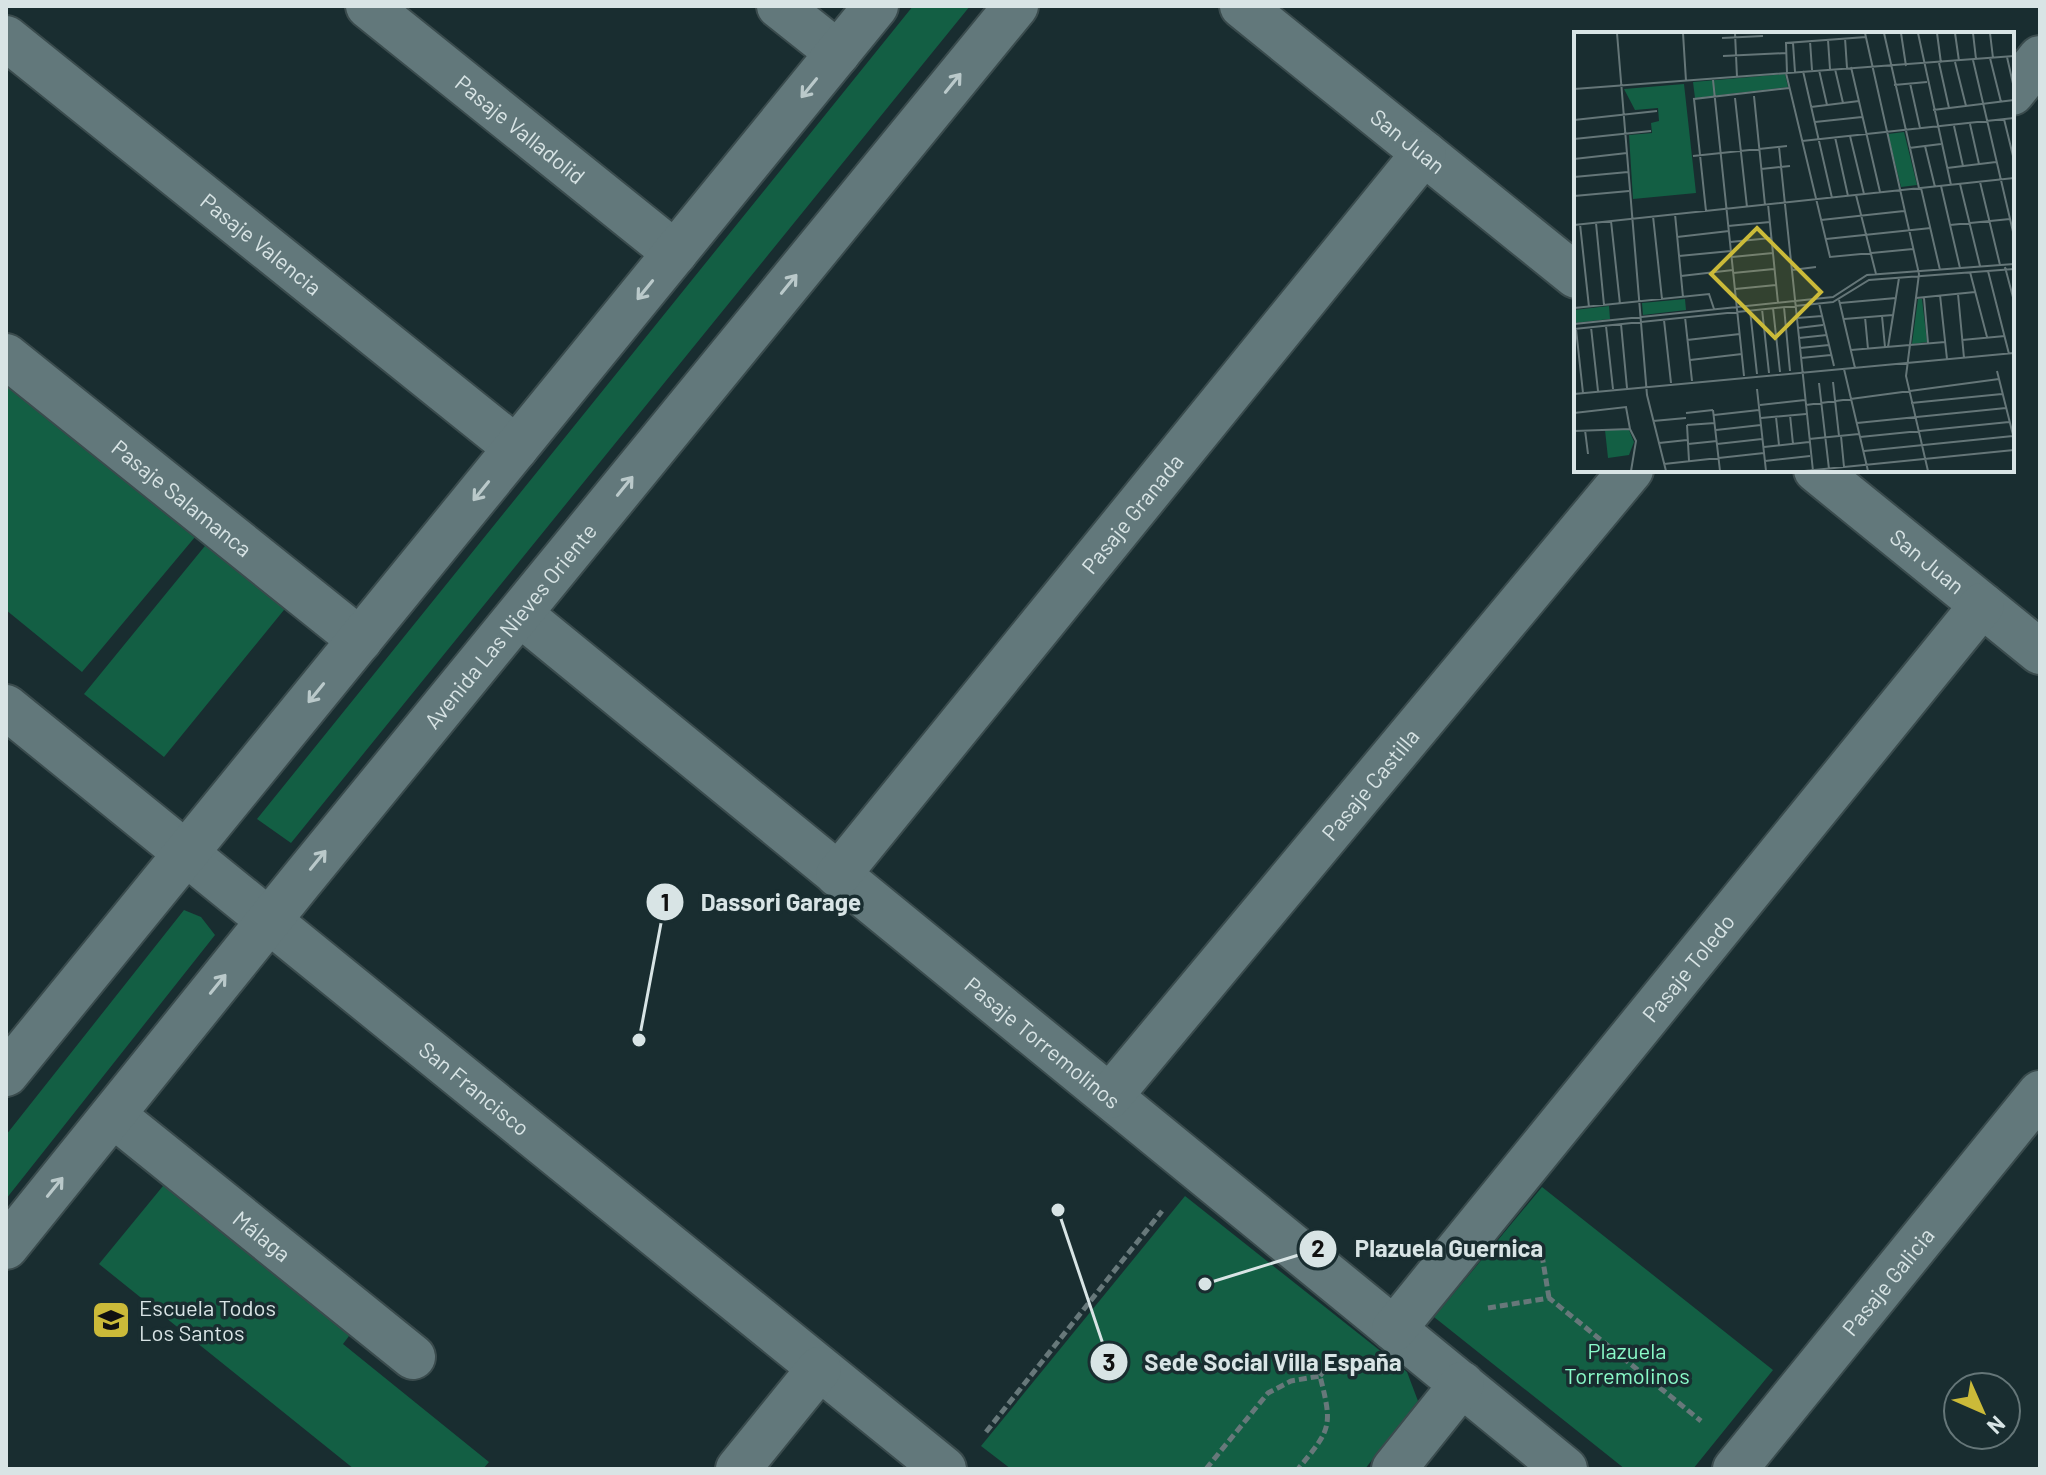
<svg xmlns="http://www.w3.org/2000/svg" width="2046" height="1475" font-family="Barlow,sans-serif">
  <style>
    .green { fill: #135f44 }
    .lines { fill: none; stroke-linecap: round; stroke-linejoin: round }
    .minor-casing { stroke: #3a4b4d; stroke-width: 48 }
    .tertiary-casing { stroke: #3a4b4d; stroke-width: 48 }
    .path { stroke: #67787a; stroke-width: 5; stroke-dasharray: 8 4; stroke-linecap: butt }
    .minor { stroke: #62787b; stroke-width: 44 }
    .tertiary { stroke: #62787b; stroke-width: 44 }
    .oneway { stroke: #bac9ca }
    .labels { text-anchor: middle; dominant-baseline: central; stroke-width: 7; stroke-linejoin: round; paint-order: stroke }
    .street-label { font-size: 22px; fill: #d8e4e5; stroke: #192d30 }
    .poi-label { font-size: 22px; fill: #d8e4e5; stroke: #192d30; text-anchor: start }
    .park-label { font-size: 22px; fill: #8afac9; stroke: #192d30 }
    .inset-road { fill: none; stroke: #657678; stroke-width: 2 }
    .view { fill: #cbba39; fill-opacity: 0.15; stroke: #cbba39; stroke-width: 4 }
    .inset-edge { fill: none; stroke: #d8e4e5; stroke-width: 4 }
    .leader { fill: none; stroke: #d8e4e5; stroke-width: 3 }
    .callout-dot { fill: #d8e4e5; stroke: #192d30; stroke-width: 3 }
    .mark-label { font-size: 24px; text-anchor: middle; font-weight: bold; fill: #111 }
    .callout-label { font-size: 24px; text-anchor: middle; font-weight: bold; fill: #d8e4e5; stroke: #192d30; stroke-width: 7; stroke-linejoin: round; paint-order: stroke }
  </style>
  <rect width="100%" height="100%" fill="#192d30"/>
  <path class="green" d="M 913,6 L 970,6 L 291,843 L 257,819 Z
    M 6,382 L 195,537 L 82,672 L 6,610 Z
    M 209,541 L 288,605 L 164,757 L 84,694 Z
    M 184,910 L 201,917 L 215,935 L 6,1199 L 6,1135 Z
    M 172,1175 L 358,1324 L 343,1344 L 489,1462 L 483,1469 L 354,1469 L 99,1264 Z
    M 1542,1187 L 1773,1370 L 1693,1469 L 1625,1469 L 1434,1317 Z
    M 1185,1196 L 1407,1372 L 1418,1401 L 1365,1469 L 1011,1469 L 981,1446 Z"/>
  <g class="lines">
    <g class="minor-casing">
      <g id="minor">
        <path id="s1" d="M 368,6 L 675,253"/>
        <path d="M 779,6 L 838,53"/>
        <path id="s2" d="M 1242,6 L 1576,276"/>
        <path id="s3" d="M 6,38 L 516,448"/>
        <path d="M 2012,93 L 2040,58"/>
        <path id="s4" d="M 6,356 L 360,640"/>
        <path id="s5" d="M 1816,470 L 2040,652"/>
        <path id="s6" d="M 520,614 L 1565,1469"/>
        <path id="s7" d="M 6,707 L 944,1469"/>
        <path id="s8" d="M 838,875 L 1424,153"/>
        <path id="s9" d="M 1110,1096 L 1631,470"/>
        <path id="s10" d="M 113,1115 L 413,1357"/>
        <path id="s11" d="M 1394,1329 L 1982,605"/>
        <path d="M 738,1469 L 819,1369"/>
        <path d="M 1394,1469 L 1462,1384"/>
        <path id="s12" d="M 1735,1469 L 2040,1093"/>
      </g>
    </g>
    <g class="tertiary-casing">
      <g id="tertiary">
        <path d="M 6,1074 L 876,6"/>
        <path id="s13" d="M 6,1247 L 300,882 L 1016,6"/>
      </g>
    </g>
    <path class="path" d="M 1540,1243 L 1549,1298
      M 1488,1308 L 1549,1298 L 1701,1421
      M 1320,1376 L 1337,1355
      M 986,1432 L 1162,1211
      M 1206,1469 L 1268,1393 L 1291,1381 L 1320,1376 C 1333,1427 1331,1429 1298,1469"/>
    <use href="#minor" class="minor"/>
    <use href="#tertiary" class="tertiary"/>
  </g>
  <defs><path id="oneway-shaft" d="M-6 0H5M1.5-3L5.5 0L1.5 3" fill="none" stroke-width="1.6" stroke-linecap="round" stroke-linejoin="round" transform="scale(2)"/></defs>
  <g class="oneway">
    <use href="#oneway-shaft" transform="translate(953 83) rotate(-51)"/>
    <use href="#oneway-shaft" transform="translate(809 88) rotate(129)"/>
    <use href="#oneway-shaft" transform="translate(789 284) rotate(-51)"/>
    <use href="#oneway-shaft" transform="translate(645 290) rotate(129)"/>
    <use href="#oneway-shaft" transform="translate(625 486) rotate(-51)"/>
    <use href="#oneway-shaft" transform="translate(481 491) rotate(129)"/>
    <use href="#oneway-shaft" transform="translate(316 693) rotate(129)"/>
    <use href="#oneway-shaft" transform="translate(318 860) rotate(-51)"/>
    <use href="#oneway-shaft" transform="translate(218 984) rotate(-51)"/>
    <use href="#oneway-shaft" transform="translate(55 1187) rotate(-51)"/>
  </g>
  <defs>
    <g id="school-square" transform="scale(2)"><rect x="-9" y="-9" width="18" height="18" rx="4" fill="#cbba39" stroke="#192d30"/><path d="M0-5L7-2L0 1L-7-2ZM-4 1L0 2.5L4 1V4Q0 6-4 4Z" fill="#111"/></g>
  </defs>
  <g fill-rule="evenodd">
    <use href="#school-square" x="111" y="1320"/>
  </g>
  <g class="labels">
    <g class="street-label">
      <text stroke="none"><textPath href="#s1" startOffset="196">Pasaje Valladolid</textPath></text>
      <text stroke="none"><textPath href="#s2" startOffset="214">San Juan</textPath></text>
      <text stroke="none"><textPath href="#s3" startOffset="328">Pasaje Valencia</textPath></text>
      <text stroke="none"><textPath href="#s4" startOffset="226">Pasaje Salamanca</textPath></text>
      <text stroke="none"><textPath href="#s8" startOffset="466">Pasaje Granada</textPath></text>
      <text stroke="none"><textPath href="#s5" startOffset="144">San Juan</textPath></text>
      <text stroke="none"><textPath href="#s13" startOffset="800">Avenida Las Nieves Oriente</textPath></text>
      <text stroke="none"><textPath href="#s9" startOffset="406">Pasaje Castilla</textPath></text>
      <text stroke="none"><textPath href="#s11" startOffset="466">Pasaje Toledo</textPath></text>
      <text stroke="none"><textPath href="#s6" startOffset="676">Pasaje Torremolinos</textPath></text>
      <text stroke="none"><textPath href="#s7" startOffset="604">San Francisco</textPath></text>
      <text stroke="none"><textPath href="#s10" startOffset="192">Málaga</textPath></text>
      <text stroke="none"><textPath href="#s12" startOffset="242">Pasaje Galicia</textPath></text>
    </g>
    <g class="poi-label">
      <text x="139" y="1307">Escuela Todos<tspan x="139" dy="25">Los Santos</tspan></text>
    </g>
    <g class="park-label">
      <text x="1627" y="1350">Plazuela<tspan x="1627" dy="25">Torremolinos</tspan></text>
    </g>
  </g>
  <g transform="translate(1574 32)">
    <rect width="440" height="440" fill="#192d30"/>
    <path d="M 211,42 L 214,55 L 121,66 L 119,50 ZM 110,52 L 122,161 L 59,167 L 55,103 L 78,101 L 77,91 L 85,89 L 84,76 L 61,78 L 50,57 ZM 330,100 L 343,153 L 327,155 L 314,102 ZM 111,267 L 112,278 L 69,283 L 68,271 ZM 344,267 L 348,267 L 353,310 L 338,312 ZM 35,274 L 36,287 L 0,291 L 0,278 ZM 31,398 L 55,398 L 60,410 L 55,423 L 34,426 Z" fill="#135f44"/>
    <path class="inset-road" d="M 43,1 L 73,363 L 92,439M 109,1 L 112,49M 161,1 L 163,45M 291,1 L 345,242 L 332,344 L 354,439M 310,1 L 345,156M 327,1 L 332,34M 344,1 L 377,153M 363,1 L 367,31M 381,1 L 385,29M 399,1 L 402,27M 416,1 L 419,26M 148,6 L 189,4M 271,6 L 273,36M 254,8 L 256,37M 236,9 L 238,38M 219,11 L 221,40M 149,24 L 212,21M 433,25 L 440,56M 416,26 L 427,70M 399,28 L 440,204M 381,30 L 392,74M 365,31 L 375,76M 277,35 L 306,160M 261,37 L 269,71M 245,38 L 253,73M 229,39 L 258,166M 212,41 L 256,225 L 339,217M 213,41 L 212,11 L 292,5M 139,48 L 170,344M 336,51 L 346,96M 320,53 L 353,50M 0,57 L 440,24M 180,64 L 191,173M 161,66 L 173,175M 237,75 L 285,69M 359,78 L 440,68M 430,87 L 440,128M 0,88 L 83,79M 241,90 L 288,85M 396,92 L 405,132M 380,94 L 389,134M 276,104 L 290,162M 261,105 L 274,164M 0,107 L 77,99M 228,109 L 440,86M 351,114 L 361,155M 205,115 L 239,439M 335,116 L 367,112M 119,124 L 213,114M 0,127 L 53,121M 373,136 L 422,130M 187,137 L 216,134M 0,145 L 54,140M 406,150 L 426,233M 386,152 L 406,234M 367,154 L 386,236M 347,156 L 366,238M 282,163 L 302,242M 0,164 L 55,159M 194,172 L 204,271M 132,179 L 120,67 L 215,56M 101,182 L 109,265M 79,184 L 88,267M 247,188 L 330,179M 37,189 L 46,272M 22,191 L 30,273M 6,192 L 15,275M 0,193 L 440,146M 376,193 L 436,187M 154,194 L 196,190M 103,205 L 155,199M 252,207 L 357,196M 156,210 L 197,206M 105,224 L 157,219M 158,225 L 199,221M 431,235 L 440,269M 218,238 L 242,235M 414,239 L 435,322M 396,240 L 413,305M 159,241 L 200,237M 107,244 L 159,238M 161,257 L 202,253M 384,262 L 390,326M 366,263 L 373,327M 342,266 L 401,260M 350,266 L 354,311M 265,268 L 281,336M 245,271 L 260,334M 266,271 L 322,266M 210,275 L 216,339M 0,276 L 135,262 L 140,277M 199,276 L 206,340M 188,277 L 195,341M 176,278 L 183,342M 308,284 L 311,315M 111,285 L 118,349M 291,285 L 294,317M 223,286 L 248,284M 270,287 L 319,283M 90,288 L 97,351M 0,292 L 259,265 L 293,243 L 440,232M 47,292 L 53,356M 32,294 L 39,357M 17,295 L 24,359M 224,296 L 249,293M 0,297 L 259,270 L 295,248 L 440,237M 2,297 L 9,361M 225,306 L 253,303M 113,308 L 166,302M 388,308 L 431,304M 314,315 L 325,246M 226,316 L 255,313M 277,318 L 371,310M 227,326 L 257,323M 116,328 L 168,322M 270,337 L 294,439M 423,339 L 440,407M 259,350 L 265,404M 245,351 L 255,437M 183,357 L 192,439M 0,362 L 440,321M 337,371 L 428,362M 186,373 L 231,368M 232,373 L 425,347M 139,378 L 146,439M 0,381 L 52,375 L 56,397M 112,381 L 139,378M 140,383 L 185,378M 216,383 L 219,412M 202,385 L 205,413M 187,386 L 232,382M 79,389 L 112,386M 283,391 L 432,376M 113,393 L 115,429M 113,393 L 141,391M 11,398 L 14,422M 142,398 L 187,393M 0,399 L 56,397 L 62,409 L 57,439M 267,404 L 270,435M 286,405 L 435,390M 235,407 L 285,402M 85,411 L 113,408M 114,412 L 143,409M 143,412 L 188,407M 190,415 L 235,410M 290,419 L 439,404M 191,429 L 236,424M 90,432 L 190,421M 230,439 L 440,418"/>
    <path class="view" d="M 183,196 L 247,260 L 201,306 L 137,242 Z"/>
    <rect width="440" height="440" class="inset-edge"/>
  </g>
  <path class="leader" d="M639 1040L665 902M1205 1284L1318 1249M1058 1210L1109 1362"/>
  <g class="callout-dot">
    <circle cx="639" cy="1040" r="8"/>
    <circle cx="1205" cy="1284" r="8"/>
    <circle cx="1058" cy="1210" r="8"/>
    <circle cx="665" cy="902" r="20"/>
    <circle cx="1318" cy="1249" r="20"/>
    <circle cx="1109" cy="1362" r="20"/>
  </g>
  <g class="mark-label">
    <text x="665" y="911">1</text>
    <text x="1318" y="1257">2</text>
    <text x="1109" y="1371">3</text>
  </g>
  <g class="callout-label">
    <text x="781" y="911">Dassori Garage</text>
    <text x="1449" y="1257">Plazuela Guernica</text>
    <text x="1273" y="1371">Sede Social Villa España</text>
  </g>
  <rect width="2046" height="1475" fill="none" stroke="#d8e4e5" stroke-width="16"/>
  <g transform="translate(1982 1411) rotate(135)"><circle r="38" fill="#192d30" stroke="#657678" stroke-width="2"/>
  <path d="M0-6L14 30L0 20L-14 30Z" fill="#cbba39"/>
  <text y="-12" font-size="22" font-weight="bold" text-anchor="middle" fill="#d8e4e5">N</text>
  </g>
</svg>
